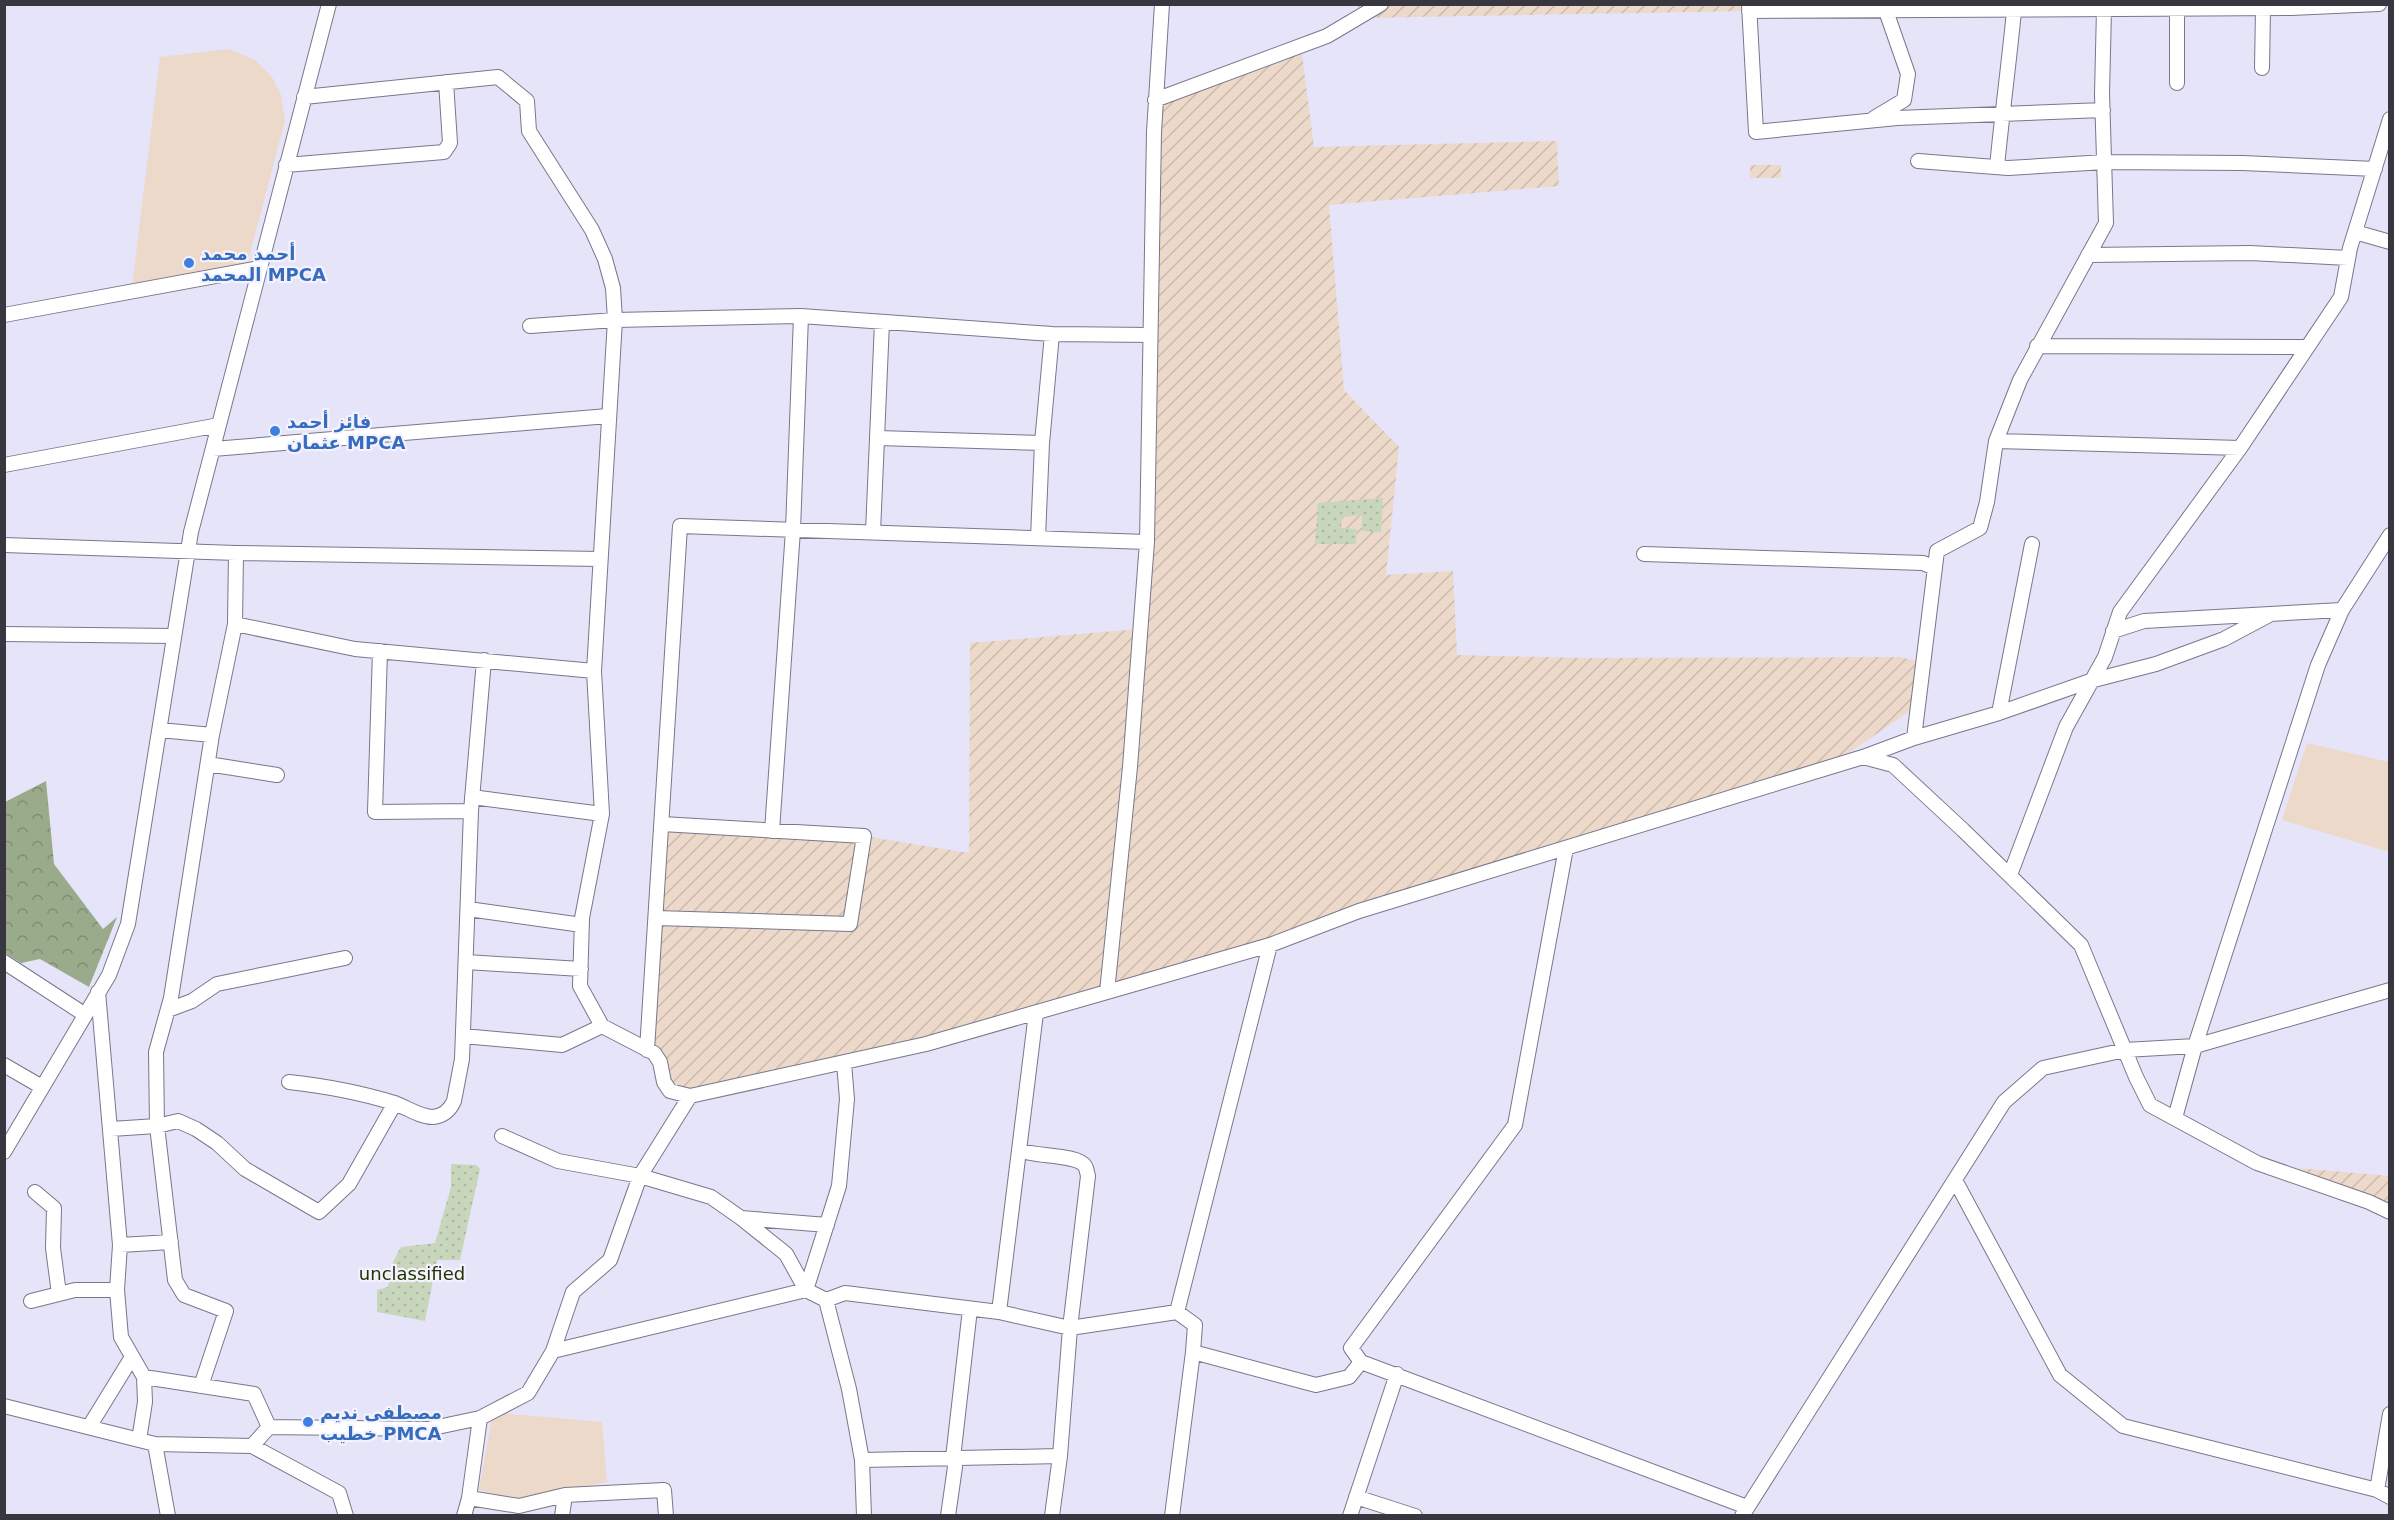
<svg xmlns="http://www.w3.org/2000/svg" width="2394" height="1520" font-family="'DejaVu Sans',Vazirmatn,sans-serif">
  <style>
    .industrial { fill: url(#industrial-furrows) }
    .education { fill: #ecd9c9 }
    .grass { fill: url(#grass-dots) }
    .forest { fill: url(#forest-crowns) }
    .lines { fill: none; stroke-linecap: round; stroke-linejoin: round }
    .minor-casing { stroke: #797789; stroke-width: 16 }
    .minor { stroke: #fff; stroke-width: 14 }
    .shop-dot { fill: #3f7fe0; stroke: #f4f2ff; stroke-width: 2 }
    .labels { text-anchor: middle; dominant-baseline: central; stroke-width: 4.5; stroke-linejoin: round; paint-order: stroke }
    .shop-label { font-size: 18px; font-weight: bold; fill: #366cbe; stroke: #f4f2ff; text-anchor: start }
    .park-label { font-size: 18px; fill: #203402; stroke: #f4f2ff }
  </style>
  <defs>
    <pattern id="industrial-furrows" width="10" height="10" patternUnits="userSpaceOnUse" patternTransform="scale(1.5)"><rect width="10" height="10" fill="#ecd9ca"/><path d="M-1 1l2-2M0 10L10 0M9 11l2-2" fill="none" stroke="#cbbbaf"/></pattern>
    <pattern id="grass-dots" width="8" height="8" patternUnits="userSpaceOnUse" patternTransform="scale(1.5)"><rect width="8" height="8" fill="#c8d6bc"/><path d="M2 2h.1M6 6h.1" fill="none" stroke="#adb8a3" stroke-width="1.8" stroke-linecap="round"/></pattern>
    <pattern id="forest-crowns" width="20" height="18" patternUnits="userSpaceOnUse" patternTransform="scale(1.5)"><rect width="20" height="18" fill="#9aab8b"/><path d="M2 6a3 3 0 1 1 6 0M12 15a3 3 0 1 1 6 0" fill="none" stroke="#7f8c73"/></pattern>
  </defs>
  <rect width="100%" height="100%" fill="#e6e4f9"/>
  <path class="industrial" d="M 1358,4 L 1749,4 L 1749,11 L 1358,18 Z
    M 1301,47 L 1314,147 L 1557,141 L 1559,186 L 1329,205 L 1344,390 L 1399,447 L 1386,575 L 1453,571 L 1457,655 L 1582,658 L 1900,657 L 1921,662 L 1916,707 L 1828,767 L 926,1044 L 682,1093 L 647,1050 L 662,824 L 864,836 L 969,853 L 970,643 L 1140,629 L 1155,100 Z
    M 1750,165 L 1781,165 L 1781,178 L 1750,178 Z
    M 2298,1168 L 2389,1176 L 2389,1213 Z"/>
  <path class="education" d="M 228,49 L 255,60 L 272,77 L 281,95 L 285,120 L 248,262 L 132,287 L 160,57 Z
    M 2307,743 L 2389,762 L 2389,852 L 2282,820 Z
    M 498,1413 L 602,1422 L 607,1482 L 517,1500 L 479,1490 L 492,1418 Z"/>
  <path class="grass" d="M 1383,498 L 1381,532 L 1362,531 L 1362,515 L 1342,517 L 1341,528 L 1357,529 L 1356,544 L 1315,544 L 1318,503 Z
    M 451,1164 L 476,1165 L 480,1169 L 460,1260 L 437,1260 L 425,1321 L 377,1312 L 377,1290 L 388,1287 L 392,1264 L 401,1247 L 435,1243 L 451,1187 Z"/>
  <path class="forest" d="M 46,781 L 54,864 L 103,929 L 117,917 L 89,987 L 40,959 L 21,963 L 5,953 L 5,802 Z"/>
  <g class="lines">
    <g class="minor-casing">
      <path id="minor" d="M 1749,4 L 1756,132 L 1897,118 L 2103,110
        M 2177,9 L 2177,83
        M 1749,11 L 2291,8 L 2379,4
        M 2262,68 L 2263,8
        M 304,97 L 498,77 L 527,101 L 529,131 L 592,230 L 605,259 L 613,288 L 615,320 L 594,671 L 602,814 L 582,918 L 580,986 L 602,1026 L 654,1053 L 660,1062 L 664,1082 L 670,1091 L 690,1096
        M 1155,100 L 1327,36 L 1381,4
        M 1874,118 L 1904,100 L 1908,74 L 1886,11
        M 1918,161 L 2008,168 L 2105,162 L 2242,163 L 2375,169
        M 286,165 L 444,152 L 450,143 L 446,82
        M 1997,167 C 2002,114 2009,63 2014,11
        M 2355,232 L 2390,242
        M 2088,255 L 2250,253 L 2348,258
        M 4,315 L 259,268
        M 530,326 L 615,320 L 801,316 L 1052,334 L 1150,335
        M 2037,346 L 2307,347
        M 878,438 L 1042,443
        M 1996,441 L 2240,448
        M 213,449 L 608,416
        M 4,465 L 219,425
        M 873,532 L 882,322
        M 1038,538 L 1042,443 L 1052,334
        M 4,545 L 236,553 L 600,559
        M 1644,554 L 1923,563 L 1935,568
        M 235,624 L 355,649 L 594,671
        M 2113,631 L 2144,621 L 2342,610
        M 4,634 L 173,636
        M 380,651 L 375,812 L 471,811
        M 1999,713 L 2032,544
        M 160,730 L 212,735
        M 1914,738 L 1937,551 L 1980,528 L 1987,502 L 1996,441 L 2020,380 L 2106,223 L 2102,94 L 2104,9
        M 1863,757 L 1914,738 L 1999,713 L 2090,681 L 2156,664 L 2224,639 L 2271,614
        M 208,764 L 277,775
        M 472,797 L 602,814
        M 772,831 L 793,530 L 801,316
        M 1566,848 L 1515,1125 L 1351,1348 L 1361,1362 L 1747,1507
        M 2010,875 L 2066,727 L 2105,657 L 2120,612 L 2240,448 L 2341,297 L 2350,248 L 2390,119
        M 468,909 L 582,925
        M 656,918 L 850,924 L 864,836 L 662,824
        M 4,962 L 84,1014
        M 466,962 L 581,969
        M 98,992 L 120,1245 L 117,1290 L 121,1337 L 144,1377 L 145,1402 L 139,1440
        M 1107,992 L 1130,767 L 1147,542 L 1154,132 L 1162,4
        M 168,1010 L 192,1001 L 217,984 L 345,958
        M 463,1036 L 562,1045 L 602,1026
        M 647,1050 L 680,526 L 1147,542
        M 4,1065 L 42,1087
        M 289,1082 C 325,1086 359,1092 394,1103 C 406,1107 420,1117 433,1117 C 443,1116 450,1110 454,1101 L 462,1059 L 471,811 L 484,660
        M 2175,1118 L 2195,1046 L 2390,990
        M 111,1129 L 157,1126 L 178,1121 L 196,1129 L 217,1143 L 245,1169 L 319,1212 L 349,1184 L 395,1103
        M 502,1136 L 558,1161 L 640,1176 L 711,1197 L 741,1218 L 786,1254 L 806,1290 L 826,1300 L 849,1389 L 862,1460
        M 4,1152 L 109,975 L 128,924 L 191,532 L 329,4
        M 1955,1180 L 2060,1375 L 2123,1426 L 2377,1490 L 2390,1497
        M 35,1192 L 54,1208 L 53,1248 L 59,1294
        M 741,1218 L 827,1225
        M 120,1245 L 171,1242
        M 826,1300 L 845,1293 L 999,1312 L 1070,1328 L 1088,1176 C 1087,1173 1087,1169 1085,1166 C 1077,1154 1035,1157 1019,1150
        M 31,1301 L 75,1290 L 117,1290
        M 999,1312 L 1036,1013
        M 553,1351 L 806,1290 L 839,1186 L 847,1099 L 844,1063
        M 1193,1352 L 1316,1385 L 1349,1377 L 1361,1362
        M 144,1377 L 254,1394 L 269,1427
        M 201,1386 L 226,1311 L 184,1295 L 175,1280 L 157,1126 L 156,1052 L 171,998 L 212,735 L 235,624 L 236,553
        M 4,1406 L 155,1444 L 252,1446 L 269,1427 L 428,1429 L 480,1418
        M 89,1427 L 132,1357
        M 155,1444 L 168,1516
        M 252,1446 L 339,1493 L 346,1516
        M 2377,1490 L 2390,1414
        M 1356,1497 L 1415,1516
        M 469,1498 L 519,1506 L 565,1495 L 664,1490 L 666,1516
        M 464,1516 L 469,1498 L 480,1418 L 528,1393 L 553,1351 L 573,1292 L 610,1260 L 640,1176 L 690,1096 L 926,1044 L 1107,992 L 1270,945 L 1359,911 L 1863,757 L 1893,765 L 1963,830 L 2081,945 L 2136,1077 L 2150,1105 L 2257,1163 L 2369,1202 L 2390,1212
        M 562,1516 L 565,1495
        M 864,1516 L 862,1460 L 1060,1456 L 1070,1328 L 1177,1312 L 1270,945
        M 948,1516 L 955,1467 L 953,1458 L 970,1309
        M 1052,1516 L 1060,1456
        M 1172,1516 L 1193,1352 L 1195,1325 L 1177,1312
        M 1350,1516 L 1397,1374
        M 1742,1516 L 2004,1102 L 2043,1068 L 2125,1050 L 2195,1046 L 2318,665 L 2342,610 L 2390,535"/>
    </g>
    <use href="#minor" class="minor"/>
  </g>
  <g class="shop-dot">
    <circle cx="189" cy="263" r="6"/>
    <circle cx="275" cy="431" r="6"/>
    <circle cx="308" cy="1422" r="6"/>
  </g>
  <g class="labels">
    <g class="shop-label">
      <text x="201" y="253">أحمد محمد<tspan x="201" dy="21">المحمد MPCA</tspan></text>
      <text x="287" y="421">فائز أحمد<tspan x="287" dy="21">عثمان MPCA</tspan></text>
      <text x="320" y="1412">مصطفى نديم<tspan x="320" dy="21">خطيب PMCA</tspan></text>
    </g>
    <g class="park-label">
      <text x="412" y="1273">unclassified</text>
    </g>
  </g>
  <rect width="2394" height="1520" fill="none" stroke="#38373f" stroke-width="12"/>
</svg>
